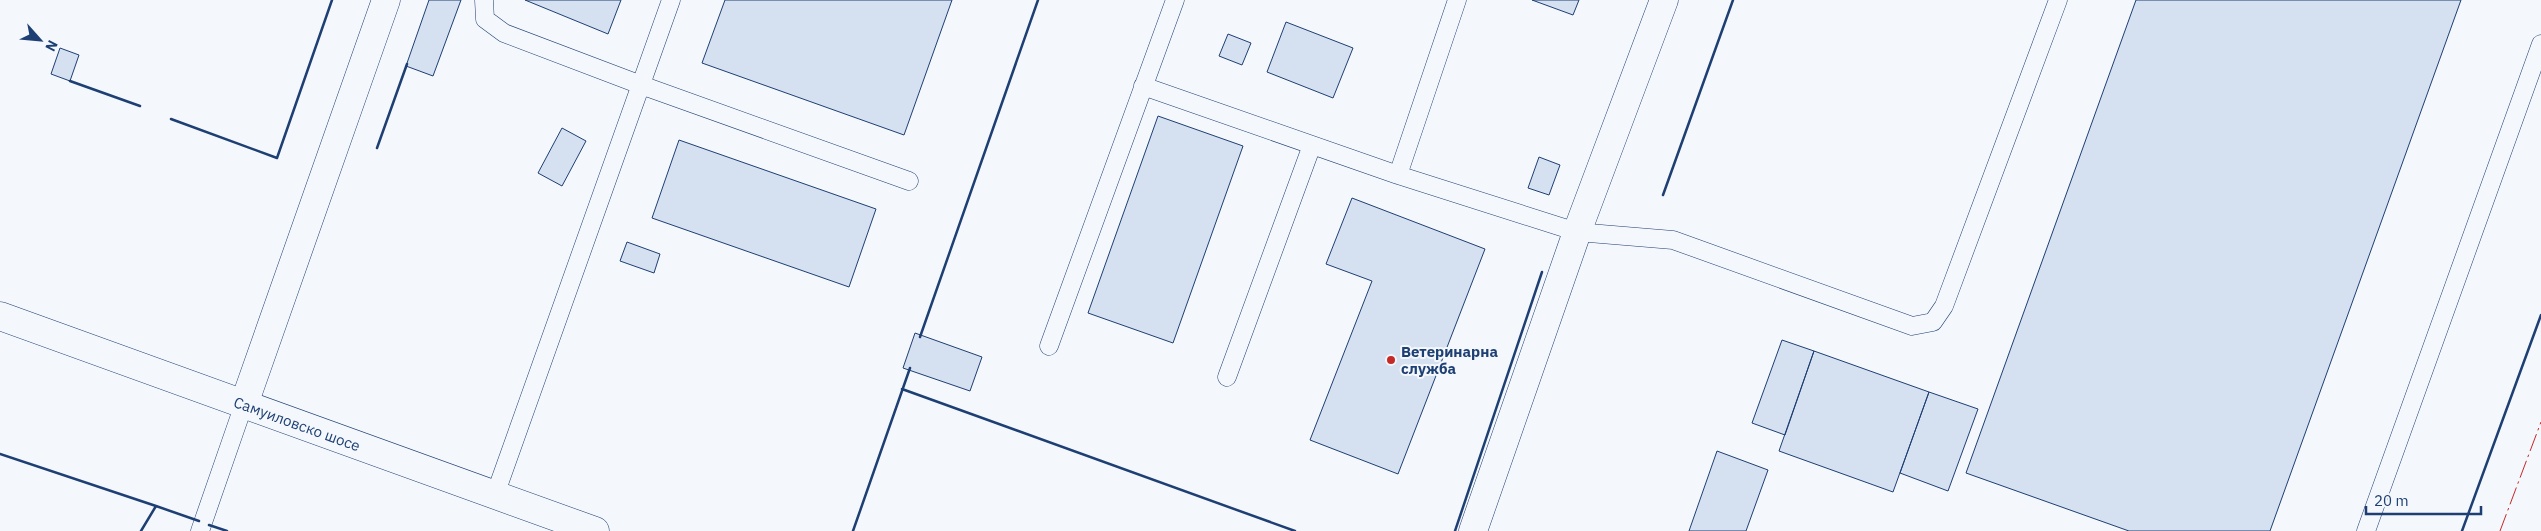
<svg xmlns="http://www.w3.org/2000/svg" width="2541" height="531" font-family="'IBM Plex Sans',sans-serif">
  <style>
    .building { fill: #d5e0f0; stroke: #1d3f73 }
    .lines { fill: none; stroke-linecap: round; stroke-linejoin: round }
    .service-casing { stroke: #1d3f73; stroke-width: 19 }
    .minor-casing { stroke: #1d3f73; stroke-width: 29 }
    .tertiary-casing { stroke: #1d3f73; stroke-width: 29 }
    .service { stroke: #f4f7fb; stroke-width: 18 }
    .minor { stroke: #f4f7fb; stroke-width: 28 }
    .tertiary { stroke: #f4f7fb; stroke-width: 28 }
    .wall { stroke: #1d3f73; stroke-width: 2.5 }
    .power { stroke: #c62828; stroke-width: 1; stroke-dasharray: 18 4 2.5 4; stroke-linecap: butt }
    .poi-dot { fill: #c62828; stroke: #f4f7fb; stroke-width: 2 }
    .labels { text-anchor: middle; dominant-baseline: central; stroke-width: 4; stroke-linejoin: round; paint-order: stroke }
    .poi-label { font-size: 15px; font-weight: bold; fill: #1d3f73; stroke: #f4f7fb; text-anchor: start }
    .street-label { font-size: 15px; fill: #1d3f73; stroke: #f4f7fb }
  </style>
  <rect width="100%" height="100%" fill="#f4f7fb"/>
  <path class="building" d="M 429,0 L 461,0 L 433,76 L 406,66 Z
    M 525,0 L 621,0 L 608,34 Z
    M 725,0 L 952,0 L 904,135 L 702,63 Z
    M 1532,0 L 1579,0 L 1573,15 Z
    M 2136,0 L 2461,0 L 2270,531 L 2129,531 L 1966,473 Z
    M 1286,22 L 1353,48 L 1333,98 L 1267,72 Z
    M 1228,34 L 1251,43 L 1242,65 L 1219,56 Z
    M 60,48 L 79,55 L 70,81 L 51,74 Z
    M 1158,116 L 1243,146 L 1173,343 L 1088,313 Z
    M 562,128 L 586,141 L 562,186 L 538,173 Z
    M 679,140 L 876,209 L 849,287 L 652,218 Z
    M 1539,157 L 1560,165 L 1549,195 L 1528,188 Z
    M 1352,198 L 1485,249 L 1398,474 L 1310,440 L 1372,281 L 1326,264 Z
    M 627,242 L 660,254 L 654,273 L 620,261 Z
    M 915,333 L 982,357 L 970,391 L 903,368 Z
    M 1782,340 L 1814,351 L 1785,435 L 1752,423 Z
    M 1814,351 L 1929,392 L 1893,492 L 1779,451 Z
    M 1929,392 L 1978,409 L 1948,491 L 1900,473 Z
    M 1717,451 L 1768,470 L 1746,531 L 1689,531 Z"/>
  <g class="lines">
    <g class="service-casing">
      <path id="service" d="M 484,0 L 485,19 L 504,33 L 641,85 L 909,181
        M 1143,86 L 1398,175 L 1577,232 L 1673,240 L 1912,326 L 1933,322 L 1944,306 L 2058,0
        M 1398,175 L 1457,0
        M 1049,346 L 1175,0
        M 1227,377 L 1312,145
        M 495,495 L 671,0
        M 200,531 L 244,404
        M 2366,531 L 2541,44"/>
    </g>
    <g class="minor-casing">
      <path id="minor" d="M 244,404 L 386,0
        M 1473,531 L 1577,232 L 1664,0"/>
    </g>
    <g class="tertiary-casing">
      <g id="tertiary">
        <path id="s1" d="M 0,316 L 595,531"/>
      </g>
    </g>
    <use href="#service" class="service"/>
    <use href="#minor" class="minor"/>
    <use href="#tertiary" class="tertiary"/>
    <path class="wall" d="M 70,81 L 140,106
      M 171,119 L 277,158 L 332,0
      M 377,148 L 407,64
      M 1663,195 L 1733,0
      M 920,337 L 1038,0
      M 902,389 L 1295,531
      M 0,454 L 156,506
      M 209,525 L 227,531
      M 141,531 L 156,506 L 199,521
      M 853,531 L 910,368
      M 1455,531 L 1542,272
      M 2462,531 L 2541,315"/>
    <path class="power" d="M 2500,531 L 2541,422"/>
  </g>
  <circle class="poi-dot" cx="1391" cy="360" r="5"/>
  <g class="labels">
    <g class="poi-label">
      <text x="1401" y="351">Ветеринарна<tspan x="1401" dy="17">служба</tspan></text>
    </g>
    <g class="street-label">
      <text stroke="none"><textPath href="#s1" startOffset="316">Самуиловско шосе</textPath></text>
    </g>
  </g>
  <g transform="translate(40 40) rotate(117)" stroke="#f4f7fb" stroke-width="4" paint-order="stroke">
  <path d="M0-4L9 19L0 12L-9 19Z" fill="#1d3f73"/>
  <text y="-8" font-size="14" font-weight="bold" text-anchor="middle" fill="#1d3f73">N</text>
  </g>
  <path d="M2366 506v8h115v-8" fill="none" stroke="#1d3f73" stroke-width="2.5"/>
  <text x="2374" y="506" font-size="15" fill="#1d3f73" stroke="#f4f7fb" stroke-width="4" paint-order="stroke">20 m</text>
</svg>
